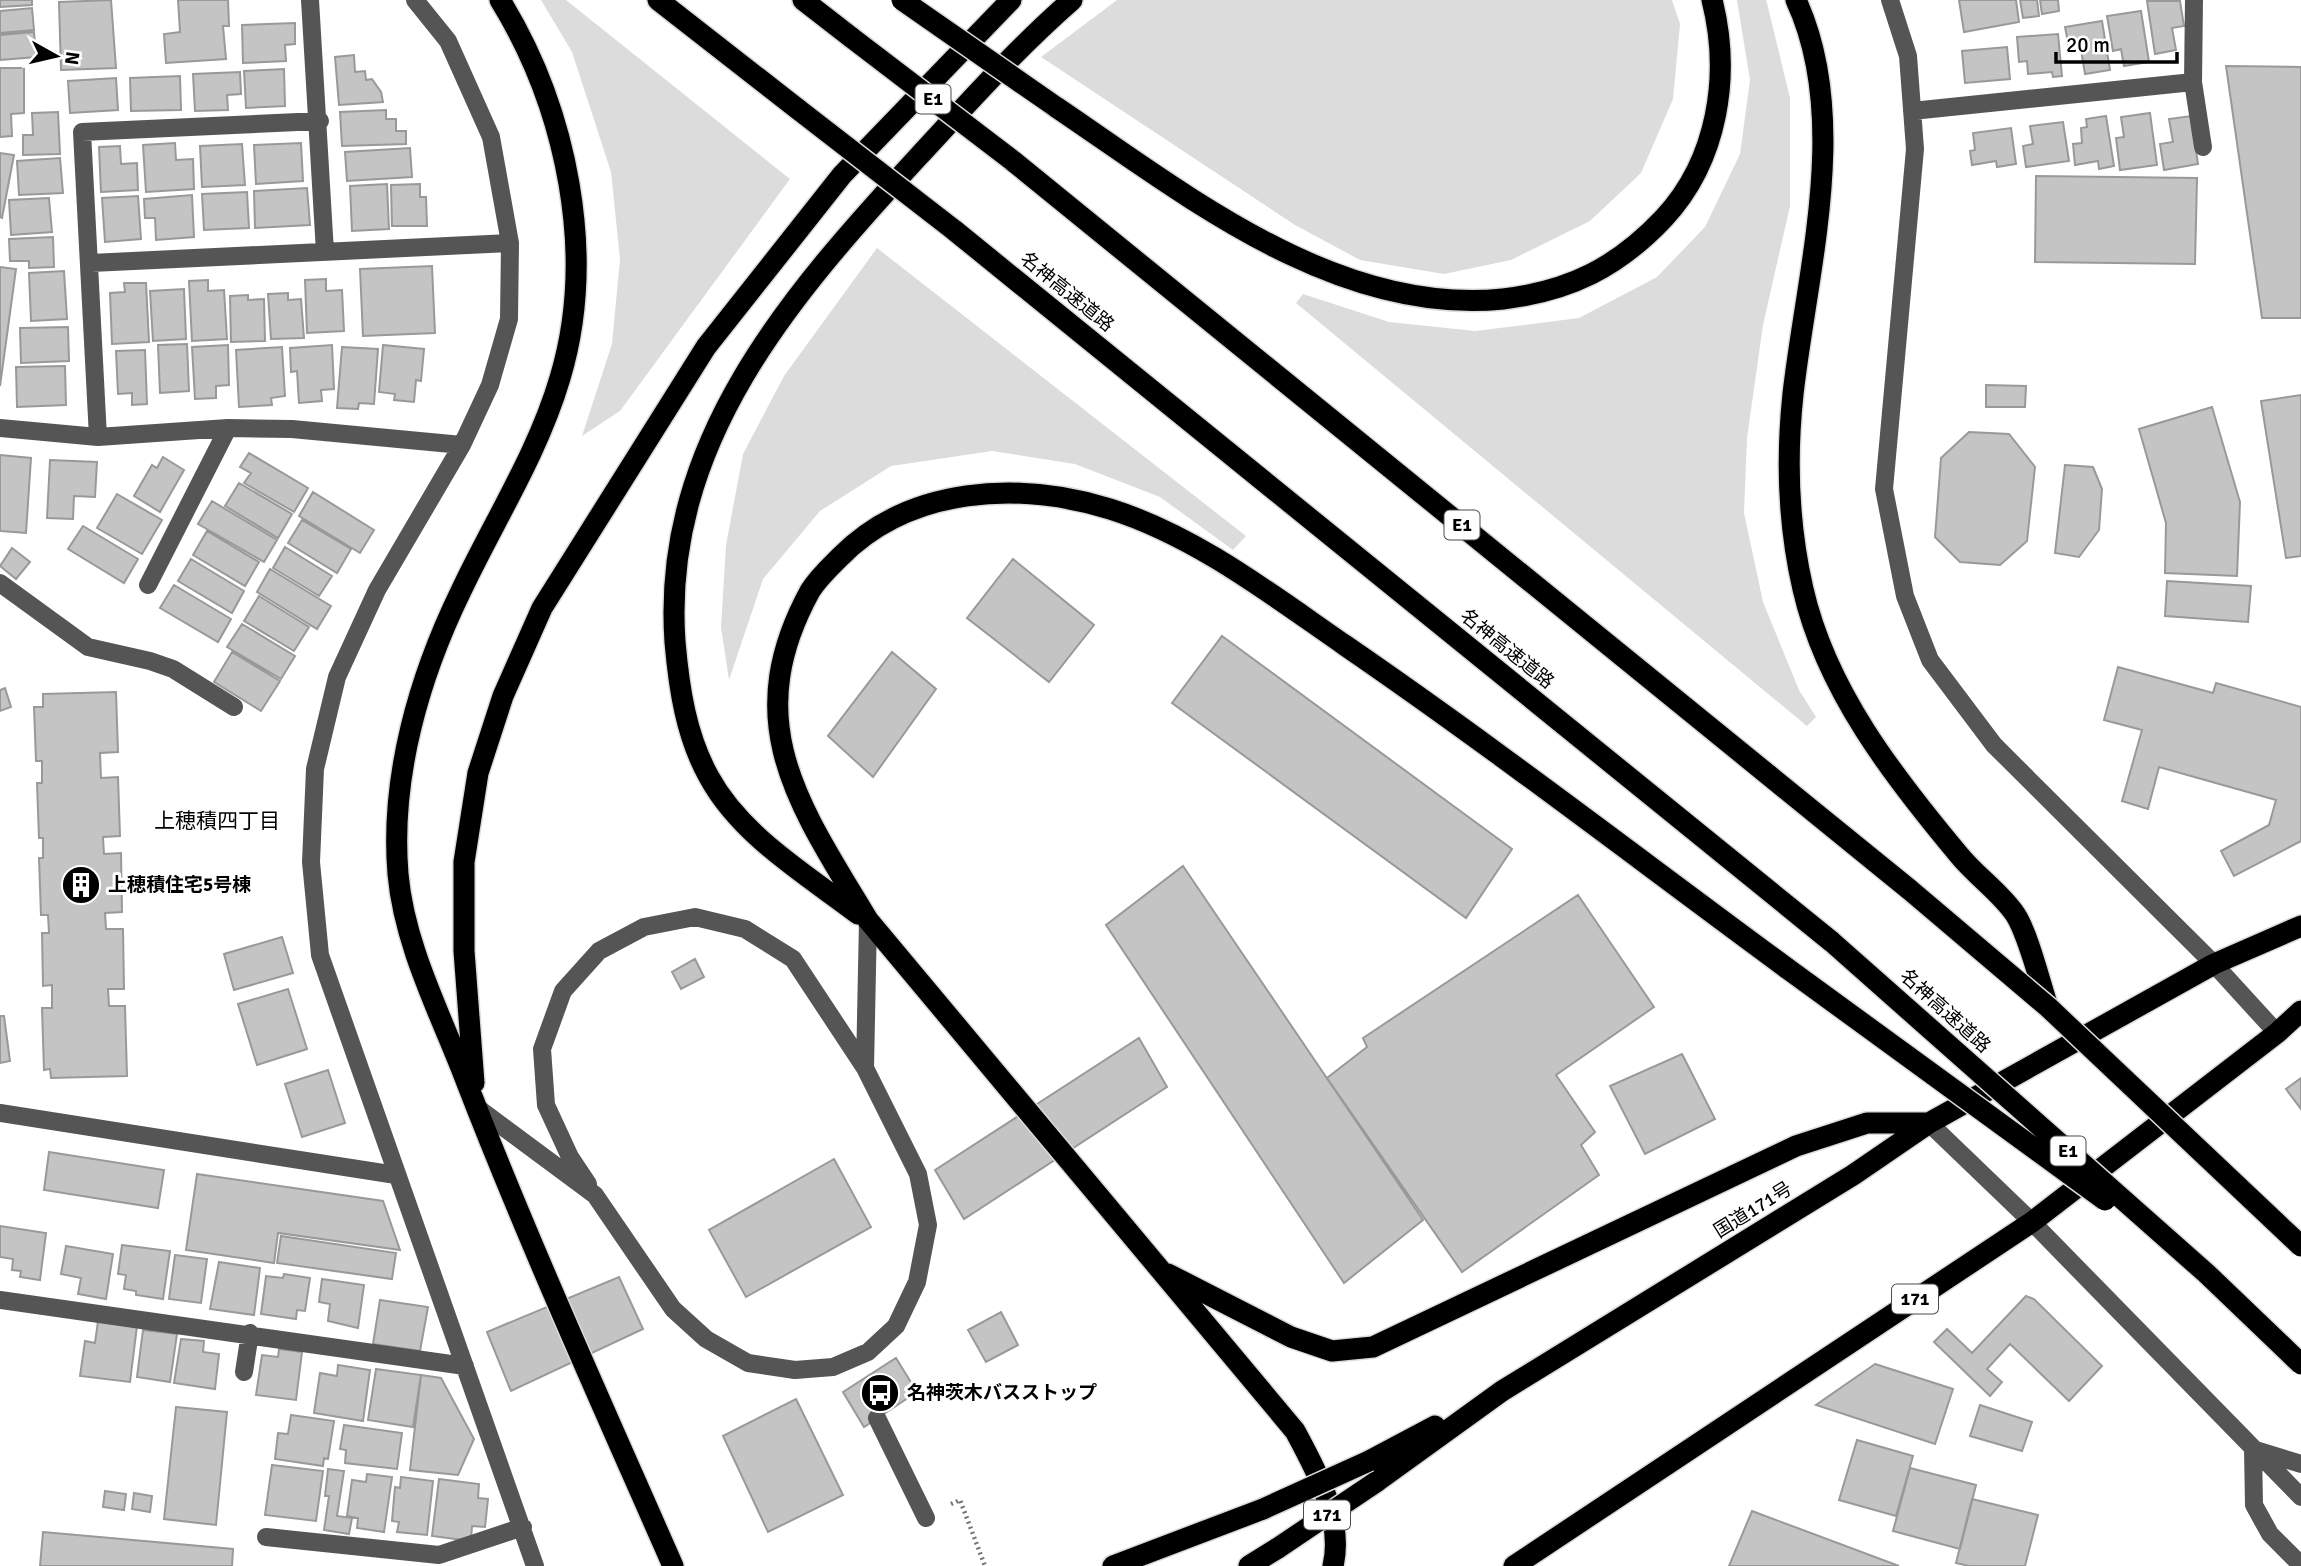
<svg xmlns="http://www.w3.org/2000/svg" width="2301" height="1566" font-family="Signika,'Noto Sans JP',sans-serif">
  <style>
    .green { fill: #dcdcdc }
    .building { fill: #c4c4c4; stroke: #999; stroke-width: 2 }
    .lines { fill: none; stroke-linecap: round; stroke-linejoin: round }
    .highway-casing { stroke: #dbdbdb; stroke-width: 24 }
    .path { stroke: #777; stroke-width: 4.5; stroke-dasharray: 2 3.5; stroke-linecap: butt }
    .minor { stroke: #555; stroke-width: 18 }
    .highway { stroke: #000; stroke-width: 21 }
    .highway-bridge-casing { stroke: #dbdbdb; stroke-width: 24; stroke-linecap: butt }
    .highway-bridge { stroke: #000; stroke-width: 21 }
    .labels { text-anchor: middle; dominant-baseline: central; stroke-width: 6; stroke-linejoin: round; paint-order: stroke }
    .shield { fill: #fff; stroke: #4c4c4c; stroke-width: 2 }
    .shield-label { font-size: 18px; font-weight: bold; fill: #000 }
    .street-label { font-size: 19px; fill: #000; stroke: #fff }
    .poi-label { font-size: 19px; font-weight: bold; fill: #000; stroke: #fff; text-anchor: start }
    .neighbourhood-label { font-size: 21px; fill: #000; stroke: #fff }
  </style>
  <rect width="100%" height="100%" fill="#fff"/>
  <path class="green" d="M 541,0 L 566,0 L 790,179 L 620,411 L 582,436 L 612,344 L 620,259 L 611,172 L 572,52 Z
    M 1117,0 L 1672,0 L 1680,24 L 1673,99 L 1641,173 L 1590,221 L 1511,260 L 1444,274 L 1360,260 L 1295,225 L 1041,57 Z
    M 1737,0 L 1766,0 L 1767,3 L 1790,98 L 1790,206 L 1763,325 L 1747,438 L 1744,513 L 1763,602 L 1799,690 L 1816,717 L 1807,726 L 1296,303 L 1303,294 L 1389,322 L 1475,331 L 1579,318 L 1657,277 L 1705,227 L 1740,154 L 1750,80 Z
    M 877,248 L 1246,536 L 1233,550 L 1160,497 L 1075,464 L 992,451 L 891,466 L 820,511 L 763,579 L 729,680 L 721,627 L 726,545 L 743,454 L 784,376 Z"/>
  <path class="building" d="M 0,0 L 32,0 L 32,5 L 0,7 Z
    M 111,0 L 116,68 L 61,70 L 59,2 Z
    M 178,0 L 228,0 L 229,26 L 223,26 L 226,59 L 166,63 L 164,34 L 180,32 Z
    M 1959,0 L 2016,0 L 2019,22 L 1964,32 Z
    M 2020,0 L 2037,0 L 2039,16 L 2023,18 Z
    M 2040,0 L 2058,0 L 2059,11 L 2042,14 Z
    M 2147,1 L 2180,1 L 2184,26 L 2172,28 L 2176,50 L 2155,54 Z
    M 32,8 L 34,30 L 0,33 L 0,11 Z
    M 2141,11 L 2149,62 L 2124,66 L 2121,49 L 2113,51 L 2107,16 Z
    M 2102,21 L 2110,70 L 2085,74 L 2081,50 L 2070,52 L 2065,27 Z
    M 295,23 L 295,44 L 285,45 L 286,61 L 243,63 L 242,25 Z
    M 34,32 L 36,57 L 0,60 L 0,35 Z
    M 2058,34 L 2062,76 L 2053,77 L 2052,72 L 2028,74 L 2027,61 L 2019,62 L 2017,37 Z
    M 2007,47 L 2010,79 L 1965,83 L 1962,51 Z
    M 354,55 L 355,72 L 365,71 L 366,80 L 372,79 L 381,92 L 383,102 L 339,105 L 335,57 Z
    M 2226,66 L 2301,67 L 2301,318 L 2262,318 Z
    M 0,68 L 24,68 L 24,113 L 11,114 L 12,136 L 0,137 Z
    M 284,69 L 285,106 L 246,108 L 244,71 Z
    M 240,72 L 241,94 L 227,95 L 228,110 L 195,111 L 193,74 Z
    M 180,76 L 181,110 L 131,111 L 130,78 Z
    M 116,78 L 118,110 L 70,113 L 68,81 Z
    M 386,110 L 386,119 L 396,119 L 396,131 L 406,131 L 406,144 L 342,146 L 340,112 Z
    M 58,112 L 60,154 L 23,155 L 23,135 L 33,135 L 32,113 Z
    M 2150,113 L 2157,165 L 2120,170 L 2116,138 L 2124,137 L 2121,117 Z
    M 2106,116 L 2114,166 L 2099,169 L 2098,161 L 2075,165 L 2073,144 L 2082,143 L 2081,128 L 2087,127 L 2086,119 Z
    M 2191,116 L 2198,164 L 2164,170 L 2160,144 L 2173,142 L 2169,119 Z
    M 2063,122 L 2069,161 L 2026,167 L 2023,146 L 2033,144 L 2030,126 Z
    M 2011,128 L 2016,164 L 1997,167 L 1996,161 L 1972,165 L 1970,151 L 1975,150 L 1973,133 Z
    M 175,143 L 176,160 L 193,159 L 194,189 L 146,192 L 143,145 Z
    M 301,143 L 303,181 L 256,184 L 254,145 Z
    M 242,144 L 245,185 L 202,187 L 200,146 Z
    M 120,146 L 121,164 L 137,163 L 138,190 L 101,192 L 99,147 Z
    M 410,148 L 412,177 L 347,181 L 345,152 Z
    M 0,153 L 14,155 L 2,218 L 0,217 Z
    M 60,158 L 63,193 L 19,195 L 17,161 Z
    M 2036,176 L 2197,178 L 2195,264 L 2035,262 Z
    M 387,184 L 389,229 L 352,231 L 350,186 Z
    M 420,184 L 420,197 L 426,197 L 427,226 L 392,226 L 391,185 Z
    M 307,188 L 310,225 L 255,228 L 254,191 Z
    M 247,192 L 249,228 L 204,230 L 202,194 Z
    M 192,195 L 194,237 L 156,240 L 155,218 L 145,218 L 144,199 Z
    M 138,196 L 141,239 L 105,242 L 102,198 Z
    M 49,198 L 52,232 L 11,235 L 9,200 Z
    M 53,237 L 54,267 L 29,268 L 29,261 L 10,261 L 9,239 Z
    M 432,266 L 435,333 L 363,336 L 360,269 Z
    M 0,267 L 16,269 L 0,386 Z
    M 64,271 L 67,319 L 31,321 L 29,273 Z
    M 326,279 L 326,291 L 342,290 L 344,331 L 307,333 L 305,280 Z
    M 208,280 L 208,291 L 224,290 L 227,339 L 192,341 L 189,281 Z
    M 124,283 L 146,283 L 149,342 L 112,344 L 110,293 L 125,292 Z
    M 184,289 L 186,339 L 153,341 L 150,291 Z
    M 288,293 L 288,300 L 301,299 L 304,338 L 271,339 L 268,294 Z
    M 248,295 L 248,300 L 264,299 L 265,341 L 231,342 L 230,296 Z
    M 68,327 L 69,361 L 21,363 L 20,328 Z
    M 187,344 L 189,391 L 160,393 L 158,345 Z
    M 228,345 L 229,385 L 216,386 L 216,398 L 195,399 L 192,347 Z
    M 332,345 L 334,389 L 321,390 L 322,401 L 299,403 L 297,371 L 291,372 L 290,348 Z
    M 383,345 L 424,349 L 421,381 L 416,380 L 414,402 L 394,400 L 395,394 L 379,392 Z
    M 282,347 L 285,396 L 271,398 L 272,405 L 239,407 L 236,350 Z
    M 342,347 L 378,349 L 374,404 L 359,403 L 358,409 L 337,408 Z
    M 145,350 L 147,404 L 132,405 L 132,393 L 118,394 L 116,351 Z
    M 65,366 L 66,405 L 17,407 L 16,367 Z
    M 1986,385 L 2026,386 L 2025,407 L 1986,407 Z
    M 2301,395 L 2301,556 L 2286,558 L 2261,401 Z
    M 2212,407 L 2240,502 L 2237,576 L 2165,573 L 2166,523 L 2139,429 Z
    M 1969,432 L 2009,434 L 2035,467 L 2027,541 L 2000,565 L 1960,562 L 1935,537 L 1941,458 Z
    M 249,453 L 308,488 L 294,512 L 244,483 L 251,473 L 240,467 Z
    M 0,455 L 31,458 L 26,533 L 0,531 Z
    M 163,457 L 184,470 L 160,512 L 134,496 L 152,465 L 157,468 Z
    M 50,460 L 97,462 L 95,497 L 74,496 L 73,519 L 47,518 Z
    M 2065,465 L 2093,467 L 2102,489 L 2099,530 L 2079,557 L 2055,553 Z
    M 239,483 L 292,514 L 278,538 L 225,506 Z
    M 313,492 L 374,530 L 360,553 L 299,516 Z
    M 117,494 L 162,520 L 142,554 L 97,528 Z
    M 212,501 L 277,540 L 264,562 L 198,524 Z
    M 302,520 L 351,549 L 337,573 L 288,543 Z
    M 83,526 L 138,559 L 124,583 L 68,549 Z
    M 207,531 L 259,562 L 245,586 L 193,555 Z
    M 285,547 L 332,576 L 319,596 L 273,568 Z
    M 12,548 L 30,562 L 16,579 L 0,566 Z
    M 191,559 L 244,591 L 232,613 L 178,581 Z
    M 1013,559 L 1094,625 L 1049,682 L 967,618 Z
    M 270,569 L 331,606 L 317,629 L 257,592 Z
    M 2167,581 L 2251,586 L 2248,622 L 2165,616 Z
    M 174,585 L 231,619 L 218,642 L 160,608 Z
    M 259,596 L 309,627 L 294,651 L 244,621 Z
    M 242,624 L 295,656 L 281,679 L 227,647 Z
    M 1222,636 L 1512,849 L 1466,918 L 1172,703 Z
    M 232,652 L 280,681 L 261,711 L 214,682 Z
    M 892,652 L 936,689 L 873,777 L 828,736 Z
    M 2118,667 L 2213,693 L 2216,683 L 2301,707 L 2301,841 L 2234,876 L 2221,851 L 2269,825 L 2276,800 L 2159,767 L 2148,809 L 2122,801 L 2142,730 L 2104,720 Z
    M 5,688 L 11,707 L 0,711 L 0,690 Z
    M 116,692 L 118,752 L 100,753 L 101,778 L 118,777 L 120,836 L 103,837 L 104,854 L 121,853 L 122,912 L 105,913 L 106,929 L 123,929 L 124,989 L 108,989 L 109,1006 L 125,1006 L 127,1076 L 51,1078 L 50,1069 L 44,1070 L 42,1008 L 52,1008 L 52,985 L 43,986 L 42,933 L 49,933 L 48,915 L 41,915 L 39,858 L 43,858 L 43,838 L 39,838 L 37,783 L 42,783 L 42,761 L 36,761 L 34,707 L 43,707 L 43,694 Z
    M 1183,866 L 1423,1220 L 1344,1283 L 1106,925 Z
    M 1578,895 L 1654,1007 L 1556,1075 L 1595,1132 L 1581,1145 L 1599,1175 L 1462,1272 L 1327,1078 L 1367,1047 L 1363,1038 Z
    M 282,937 L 293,973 L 234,990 L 224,954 Z
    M 695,959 L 704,977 L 681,989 L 672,972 Z
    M 288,989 L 307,1049 L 257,1065 L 238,1004 Z
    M 0,1016 L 4,1016 L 10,1061 L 0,1063 Z
    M 1139,1038 L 1167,1087 L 964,1219 L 935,1170 Z
    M 1682,1054 L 1715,1119 L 1645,1154 L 1610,1086 Z
    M 328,1070 L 345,1123 L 302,1137 L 285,1084 Z
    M 2301,1078 L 2301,1109 L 2286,1089 Z
    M 49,1152 L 164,1170 L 158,1208 L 44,1190 Z
    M 834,1159 L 871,1227 L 746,1297 L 709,1230 Z
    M 197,1174 L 383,1201 L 400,1250 L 278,1233 L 274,1263 L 186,1250 Z
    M 0,1226 L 46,1233 L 40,1280 L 20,1277 L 21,1271 L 12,1270 L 13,1259 L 0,1257 Z
    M 281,1236 L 396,1253 L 392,1279 L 277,1263 Z
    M 122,1245 L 170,1251 L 163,1299 L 136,1295 L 136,1291 L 124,1289 L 126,1275 L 118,1274 Z
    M 66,1246 L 113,1254 L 106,1299 L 78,1294 L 81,1278 L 61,1274 Z
    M 175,1255 L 207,1259 L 201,1303 L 169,1299 Z
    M 219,1262 L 260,1268 L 254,1315 L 210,1309 Z
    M 284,1274 L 310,1278 L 305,1311 L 297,1310 L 296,1319 L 261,1314 L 266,1276 L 283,1278 Z
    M 619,1277 L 643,1329 L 511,1391 L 487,1332 Z
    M 322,1279 L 364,1285 L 358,1328 L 328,1321 L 330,1304 L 319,1302 Z
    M 2026,1296 L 2034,1299 L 2102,1366 L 2069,1401 L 2010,1344 L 1987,1369 L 2002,1382 L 1990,1396 L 1934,1342 L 1947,1329 L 1972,1353 Z
    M 380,1300 L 428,1307 L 420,1351 L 373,1344 Z
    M 1001,1312 L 1018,1345 L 986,1362 L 968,1330 Z
    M 98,1321 L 137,1326 L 130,1382 L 80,1376 L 85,1341 L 95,1343 Z
    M 143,1330 L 177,1334 L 170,1382 L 137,1377 Z
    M 181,1339 L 204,1341 L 203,1352 L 219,1354 L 215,1389 L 174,1383 Z
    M 279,1349 L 302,1352 L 296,1400 L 256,1395 L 262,1355 L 278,1357 Z
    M 896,1358 L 917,1392 L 864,1427 L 843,1392 Z
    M 1875,1364 L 1953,1389 L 1935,1444 L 1816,1405 Z
    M 338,1365 L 370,1370 L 363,1421 L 314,1413 L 320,1373 L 337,1376 Z
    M 376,1369 L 421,1375 L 413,1427 L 368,1420 Z
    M 421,1375 L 441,1378 L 474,1439 L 458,1475 L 410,1470 Z
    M 796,1399 L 843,1495 L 768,1532 L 723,1436 Z
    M 1980,1405 L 2032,1422 L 2022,1451 L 1970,1436 Z
    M 176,1407 L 227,1412 L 216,1525 L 164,1519 Z
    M 291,1415 L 334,1421 L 328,1459 L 324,1458 L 323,1466 L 275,1459 L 278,1433 L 288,1434 Z
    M 344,1425 L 402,1433 L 397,1469 L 345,1463 L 346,1450 L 340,1449 Z
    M 1857,1440 L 1913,1456 L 1896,1516 L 1839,1500 Z
    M 272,1465 L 323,1471 L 316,1521 L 265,1515 Z
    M 1910,1468 L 1976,1485 L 1960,1549 L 1893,1531 Z
    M 328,1469 L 344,1471 L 337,1516 L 352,1518 L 349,1534 L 324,1530 L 329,1496 L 325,1496 Z
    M 367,1474 L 392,1477 L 384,1532 L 357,1528 L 358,1518 L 347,1516 L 352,1480 L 366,1482 Z
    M 401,1477 L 433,1481 L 427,1535 L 397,1532 L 399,1522 L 392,1521 L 395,1487 L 400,1488 Z
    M 439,1479 L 479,1484 L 478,1498 L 488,1499 L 485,1527 L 472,1526 L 471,1541 L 432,1536 Z
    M 105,1491 L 126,1494 L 124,1510 L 103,1507 Z
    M 134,1493 L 152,1496 L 150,1512 L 132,1509 Z
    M 1972,1499 L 2038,1515 L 2025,1566 L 1969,1566 L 1956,1563 Z
    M 1752,1511 L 1899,1566 L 1729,1566 Z
    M 43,1532 L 233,1549 L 232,1566 L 40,1566 Z"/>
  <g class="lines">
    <g class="highway-casing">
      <path id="highway" d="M 500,0 C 567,109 597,255 560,378 C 538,453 494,521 461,591 C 419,677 390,777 398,874 C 404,943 438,1009 463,1073 C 527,1239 601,1402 673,1566
        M 658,0 L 799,110
        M 803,0 L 852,38
        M 1796,0 C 1851,119 1807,270 1793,394 C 1786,460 1788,524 1803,589 C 1826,690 1893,776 1959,855 C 1976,876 2000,892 2015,914 C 2028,933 2040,983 2048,1007
        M 1056,107 C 1186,195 1337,316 1503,299 C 1570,291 1618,267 1664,218 C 1718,160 1731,75 1712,0
        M 1013,161 L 1910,890
        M 954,230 L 1832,942
        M 858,914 C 807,875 741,836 709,777 C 686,736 679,688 675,642 C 661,442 791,295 918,157 C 968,103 1016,49 1072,0
        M 474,1083 L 464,951 L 464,862 L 478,773 L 503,696 L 542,608 L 706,347 L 842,175 L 1011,0
        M 1168,1274 L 1291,1337 L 1332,1351 L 1373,1347 L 1796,1146 L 1867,1123 L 1929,1123
        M 1369,1461 L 1435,1426
        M 1376,1482 L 1502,1391 L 1853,1175 L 1929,1123 L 2214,964 L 2301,926
        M 1113,1566 L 1263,1509
        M 1249,1566 L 1278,1548
        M 1333,1566 C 1344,1520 1316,1470 1295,1431 L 868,920 C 799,805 738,723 810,591 C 818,578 829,568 840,557 C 910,486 1019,481 1110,509 C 1196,536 1272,595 1346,646 C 1496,749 1641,861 1788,969
        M 1514,1566 L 2032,1222 L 2277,1033 L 2301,1011"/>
    </g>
    <path class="path" d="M 951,1504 L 960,1500 L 985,1566"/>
    <path class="minor" d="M 310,0 L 325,252
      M 415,0 L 448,41 L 491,137 L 510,243 L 509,319 L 490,385 L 462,445 L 377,590 L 337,677 L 315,769 L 311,862 L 320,955 L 535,1566
      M 1890,0 L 1908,56 L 1915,149 L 1884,489 L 1905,596 L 1930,660 L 1994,745 L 2214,964 L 2277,1033
      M 2194,0 L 2193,82 L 2203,147
      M 1912,111 L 2193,82
      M 91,263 L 510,243
      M 0,428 L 98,437 L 228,428 L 292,429 L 462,445
      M 98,437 L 82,132 L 320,121
      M 0,583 L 88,647 L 150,661 L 173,669 L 234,707
      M 148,585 L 228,428
      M 475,1106 L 595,1195 L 673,1309 L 706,1339 L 748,1363 L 795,1370 L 833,1367 L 868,1352 L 896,1326 L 917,1282 L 928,1225 L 918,1174 L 865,1068 L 868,920
      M 0,1113 L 396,1175
      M 1929,1123 L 2032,1222 L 2301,1497
      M 588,1184 L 570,1157 L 546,1105 L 542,1049 L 563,991 L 599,951 L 644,927 L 695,917 L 745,929 L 793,959 L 865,1068
      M 0,1300 L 465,1366
      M 244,1372 L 250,1333
      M 877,1418 L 926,1518
      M 2253,1449 L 2254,1505 L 2270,1534 L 2301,1565
      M 2256,1450 L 2301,1464
      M 266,1537 L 439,1555 L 523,1527"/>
    <use href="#highway" class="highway"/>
    <g class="highway-bridge-casing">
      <path id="highway-bridge" d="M 902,0 L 1056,107
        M 852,38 L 1013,161
        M 799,110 L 954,230
        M 1910,890 L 2048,1007 L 2301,1246
        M 1832,942 L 2206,1273 L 2301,1364
        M 1788,969 L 2105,1200
        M 1263,1509 L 1369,1461
        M 1278,1548 L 1376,1482"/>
    </g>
    <use href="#highway-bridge" class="highway-bridge"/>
  </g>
  <defs>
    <g id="building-disc" transform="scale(2.0125)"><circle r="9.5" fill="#000" stroke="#fff"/><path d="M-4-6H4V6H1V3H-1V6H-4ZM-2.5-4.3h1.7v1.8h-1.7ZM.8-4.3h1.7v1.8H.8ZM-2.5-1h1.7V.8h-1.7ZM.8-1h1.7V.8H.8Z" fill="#fff"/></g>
    <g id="bus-disc" transform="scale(2.0125)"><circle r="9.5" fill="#000" stroke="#fff"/><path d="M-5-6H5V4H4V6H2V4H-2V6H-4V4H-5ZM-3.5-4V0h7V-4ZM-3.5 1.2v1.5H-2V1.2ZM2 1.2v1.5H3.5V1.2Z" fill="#fff"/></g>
  </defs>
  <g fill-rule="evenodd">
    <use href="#building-disc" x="81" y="885"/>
    <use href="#bus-disc" x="880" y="1393"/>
  </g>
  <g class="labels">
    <g class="shield">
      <rect x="915.5" y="84.5" width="35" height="29" rx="5"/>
      <rect x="1444.5" y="510.5" width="35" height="29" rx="5"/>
      <rect x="2050.5" y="1136.5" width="35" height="29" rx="5"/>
      <rect x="1892" y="1284.5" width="46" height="29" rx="5"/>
      <rect x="1304" y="1500.5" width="46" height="29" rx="5"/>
    </g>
    <g class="shield-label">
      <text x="933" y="99">E1</text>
      <text x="1462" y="525">E1</text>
      <text x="2068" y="1151">E1</text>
      <text x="1915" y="1299">171</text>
      <text x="1327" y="1515">171</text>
    </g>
    <g class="street-label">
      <text transform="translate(1067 292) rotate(39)">名神高速道路</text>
      <text transform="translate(1507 649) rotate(39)">名神高速道路</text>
      <text transform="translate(1945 1011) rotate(42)">名神高速道路</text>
      <text transform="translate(1753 1210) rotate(-32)">国道171号</text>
    </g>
    <g class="poi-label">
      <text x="108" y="885">上穂積住宅5号棟</text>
      <text x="907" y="1393">名神茨木バスストップ</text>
    </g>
    <g class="neighbourhood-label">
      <text x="217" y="821">上穂積四丁目</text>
    </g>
  </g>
  <g transform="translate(56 56) rotate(98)" stroke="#ffffff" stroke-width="5" paint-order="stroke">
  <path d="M0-5L12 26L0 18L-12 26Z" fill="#000000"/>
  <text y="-10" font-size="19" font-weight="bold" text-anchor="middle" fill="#000000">N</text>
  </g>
  <path d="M2056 52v10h121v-10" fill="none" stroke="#000000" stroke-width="3.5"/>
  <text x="2066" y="52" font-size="21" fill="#000000" stroke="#ffffff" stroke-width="5" paint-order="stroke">20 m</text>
</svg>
